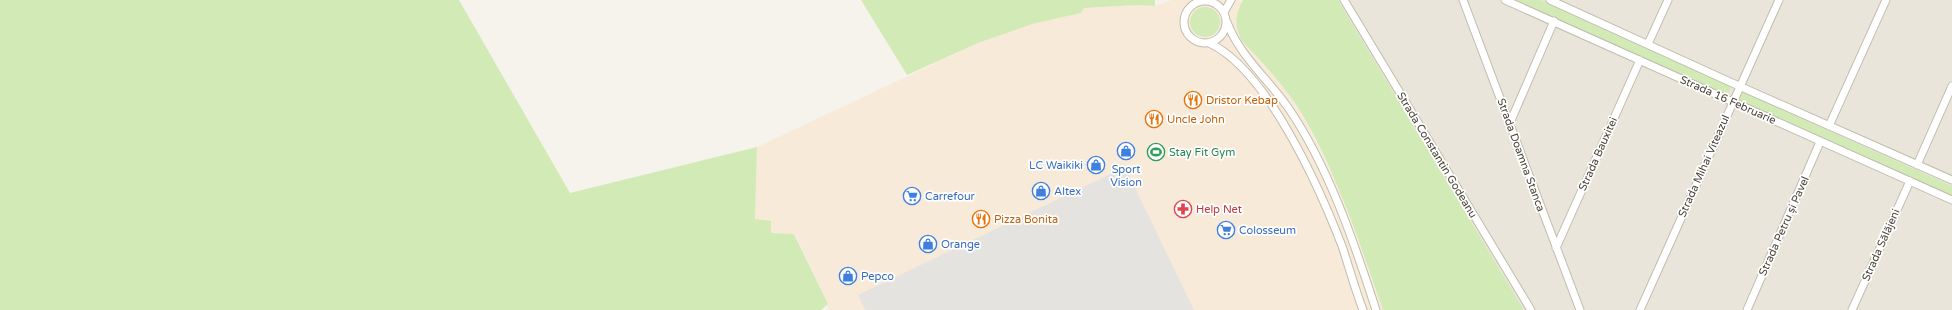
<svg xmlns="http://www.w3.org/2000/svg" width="1952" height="310" viewBox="0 0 1952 310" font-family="'Varela Round',sans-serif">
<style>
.residential{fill:#eae5da}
.commercial{fill:#f7ead8}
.green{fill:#d2eab5}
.parking{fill:#e5e3e0}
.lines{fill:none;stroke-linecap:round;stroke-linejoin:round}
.minor-casing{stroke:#c2bbae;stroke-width:9}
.minor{stroke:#fff;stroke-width:7}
.labels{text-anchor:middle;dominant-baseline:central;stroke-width:3.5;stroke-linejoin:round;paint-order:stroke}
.food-label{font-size:11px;fill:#c56008;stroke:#fff;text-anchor:start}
.street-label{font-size:11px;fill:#4b4439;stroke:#fff}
.leisure-label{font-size:11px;fill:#27864d;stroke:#fff;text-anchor:start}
.shop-label{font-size:11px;fill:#366cbe;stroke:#fff;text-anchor:start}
.health-label{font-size:11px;fill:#be3a42;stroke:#fff;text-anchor:start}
</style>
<rect width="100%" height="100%" fill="#f6f3ec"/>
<path class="residential" d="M 1338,0 L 1952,0 L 1952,310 L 1524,310 Z"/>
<path class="commercial" d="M 1171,0 L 1240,0 L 1242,2 L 1238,10 L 1242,41 L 1281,83 L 1305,119 L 1337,184 L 1383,310 L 827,310 L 828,304 L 795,234 L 771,233 L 755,220 L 757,147 L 978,43 L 1032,24 L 1081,13 L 1084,8 L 1138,5 L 1155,6 Z"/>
<path class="green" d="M 0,0 L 459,0 L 570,193 L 757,147 L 755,219 L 771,221 L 771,233 L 794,234 L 828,304 L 821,310 L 0,310 Z
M 861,0 L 1155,0 L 1155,6 L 1138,5 L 1084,8 L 1081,13 L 1032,24 L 978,43 L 907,75 Z
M 1243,0 L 1338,0 L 1524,310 L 1383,310 C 1360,245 1339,179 1305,119 C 1288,90 1265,65 1242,41 C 1234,25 1235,15 1243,0 Z
M 1513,0 L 1540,0 L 1727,83 L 1731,88 L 1727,94 L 1722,93 Z
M1190 22a15 15 0 1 1 30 0a15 15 0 1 1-30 0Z
M 1738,90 L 1952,186 L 1952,199 L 1738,102 L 1735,93 Z"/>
<path class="parking" d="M 1125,167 L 1194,310 L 865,310 L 858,295 Z"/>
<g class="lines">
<defs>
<path id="minor" d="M 1344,0 L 1531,310
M 1463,0 L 1580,310
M 1505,0 L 1952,200
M 1550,0 L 1730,82 L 1952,180
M1184 22a21 21 0 1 1 42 0a21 21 0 1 1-42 0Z
M 1224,12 L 1231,0
M 1227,22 C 1239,55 1267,78 1287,106 C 1328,165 1354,242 1376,310
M 1209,43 C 1267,69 1320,189 1342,246 C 1349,267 1355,289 1363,310
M 1648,44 L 1668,0
M 1509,125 L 1554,21
M 1829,126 L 1886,0
M 1917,165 L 1952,86
M 1556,248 L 1640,60
M 1640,310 L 1779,0
M 1747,310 L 1820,142
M 1852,310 L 1910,181"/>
</defs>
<use href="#minor" class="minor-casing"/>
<use href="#minor" class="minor"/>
</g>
<defs>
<symbol id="restaurant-ring" viewBox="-11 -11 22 22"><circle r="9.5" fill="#fff" stroke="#e8710a" stroke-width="1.5"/><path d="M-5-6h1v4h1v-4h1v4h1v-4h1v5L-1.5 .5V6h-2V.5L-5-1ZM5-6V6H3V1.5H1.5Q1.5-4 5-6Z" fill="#e8710a"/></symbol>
<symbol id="shop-ring" viewBox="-11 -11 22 22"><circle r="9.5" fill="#fff" stroke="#3f7fe0" stroke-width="1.5"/><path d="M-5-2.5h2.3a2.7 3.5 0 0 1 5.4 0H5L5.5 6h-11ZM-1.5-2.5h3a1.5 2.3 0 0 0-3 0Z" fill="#3f7fe0"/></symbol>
<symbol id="stadium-ring" viewBox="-11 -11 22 22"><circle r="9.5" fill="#fff" stroke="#2e9e5b" stroke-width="1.5"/><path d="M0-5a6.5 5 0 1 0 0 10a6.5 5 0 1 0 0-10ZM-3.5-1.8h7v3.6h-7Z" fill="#2e9e5b"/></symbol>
<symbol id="supermarket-ring" viewBox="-11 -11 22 22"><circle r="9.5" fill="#fff" stroke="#3f7fe0" stroke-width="1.5"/><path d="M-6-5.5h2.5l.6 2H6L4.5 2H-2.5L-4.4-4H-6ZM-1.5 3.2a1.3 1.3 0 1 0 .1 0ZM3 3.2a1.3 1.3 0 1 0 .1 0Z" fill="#3f7fe0"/></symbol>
<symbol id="pharmacy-ring" viewBox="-11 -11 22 22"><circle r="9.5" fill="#fff" stroke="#e0444e" stroke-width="1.5"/><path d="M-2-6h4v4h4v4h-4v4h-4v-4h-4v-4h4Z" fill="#e0444e"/></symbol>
</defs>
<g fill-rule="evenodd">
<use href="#restaurant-ring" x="1183" y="90" width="20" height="20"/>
<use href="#restaurant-ring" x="1144" y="109" width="20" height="20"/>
<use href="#shop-ring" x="1116" y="141" width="20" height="20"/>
<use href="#stadium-ring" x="1146" y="142" width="20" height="20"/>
<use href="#shop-ring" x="1086" y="155" width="20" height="20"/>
<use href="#shop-ring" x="1031" y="181" width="20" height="20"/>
<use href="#supermarket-ring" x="902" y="186" width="20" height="20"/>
<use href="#pharmacy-ring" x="1173" y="199" width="20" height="20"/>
<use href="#restaurant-ring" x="971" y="209" width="20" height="20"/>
<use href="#supermarket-ring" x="1216" y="220" width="20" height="20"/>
<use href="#shop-ring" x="918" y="234" width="20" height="20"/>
<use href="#shop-ring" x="838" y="266" width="20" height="20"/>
</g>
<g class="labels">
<g class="food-label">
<text x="1206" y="100">Dristor Kebap</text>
<text x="1167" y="119">Uncle John</text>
<text x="994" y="219">Pizza Bonita</text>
</g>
<g class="street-label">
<text transform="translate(1728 100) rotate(24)">Strada 16 Februarie</text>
<text transform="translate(1598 154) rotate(-66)">Strada Bauxitei</text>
<text transform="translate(1437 155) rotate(59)">Strada Constantin Godeanu</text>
<text transform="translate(1521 155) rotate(70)">Strada Doamna Stanca</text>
<text transform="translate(1704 166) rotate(-66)">Strada Mihai Viteazul</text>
<text transform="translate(1784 226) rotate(-66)">Strada Petru și Pavel</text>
<text transform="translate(1881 245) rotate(-66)">Strada Sălăjeni</text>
</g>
<g class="leisure-label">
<text x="1169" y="152">Stay Fit Gym</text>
</g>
<g class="shop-label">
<text x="1083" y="165" text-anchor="end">LC Waikiki</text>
<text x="1126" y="169" text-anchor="middle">Sport<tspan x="1126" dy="13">Vision</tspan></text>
<text x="1054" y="191">Altex</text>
<text x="925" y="196">Carrefour</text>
<text x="1239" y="230">Colosseum</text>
<text x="941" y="244">Orange</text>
<text x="861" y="276">Pepco</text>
</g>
<g class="health-label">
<text x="1196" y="209">Help Net</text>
</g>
</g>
</svg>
